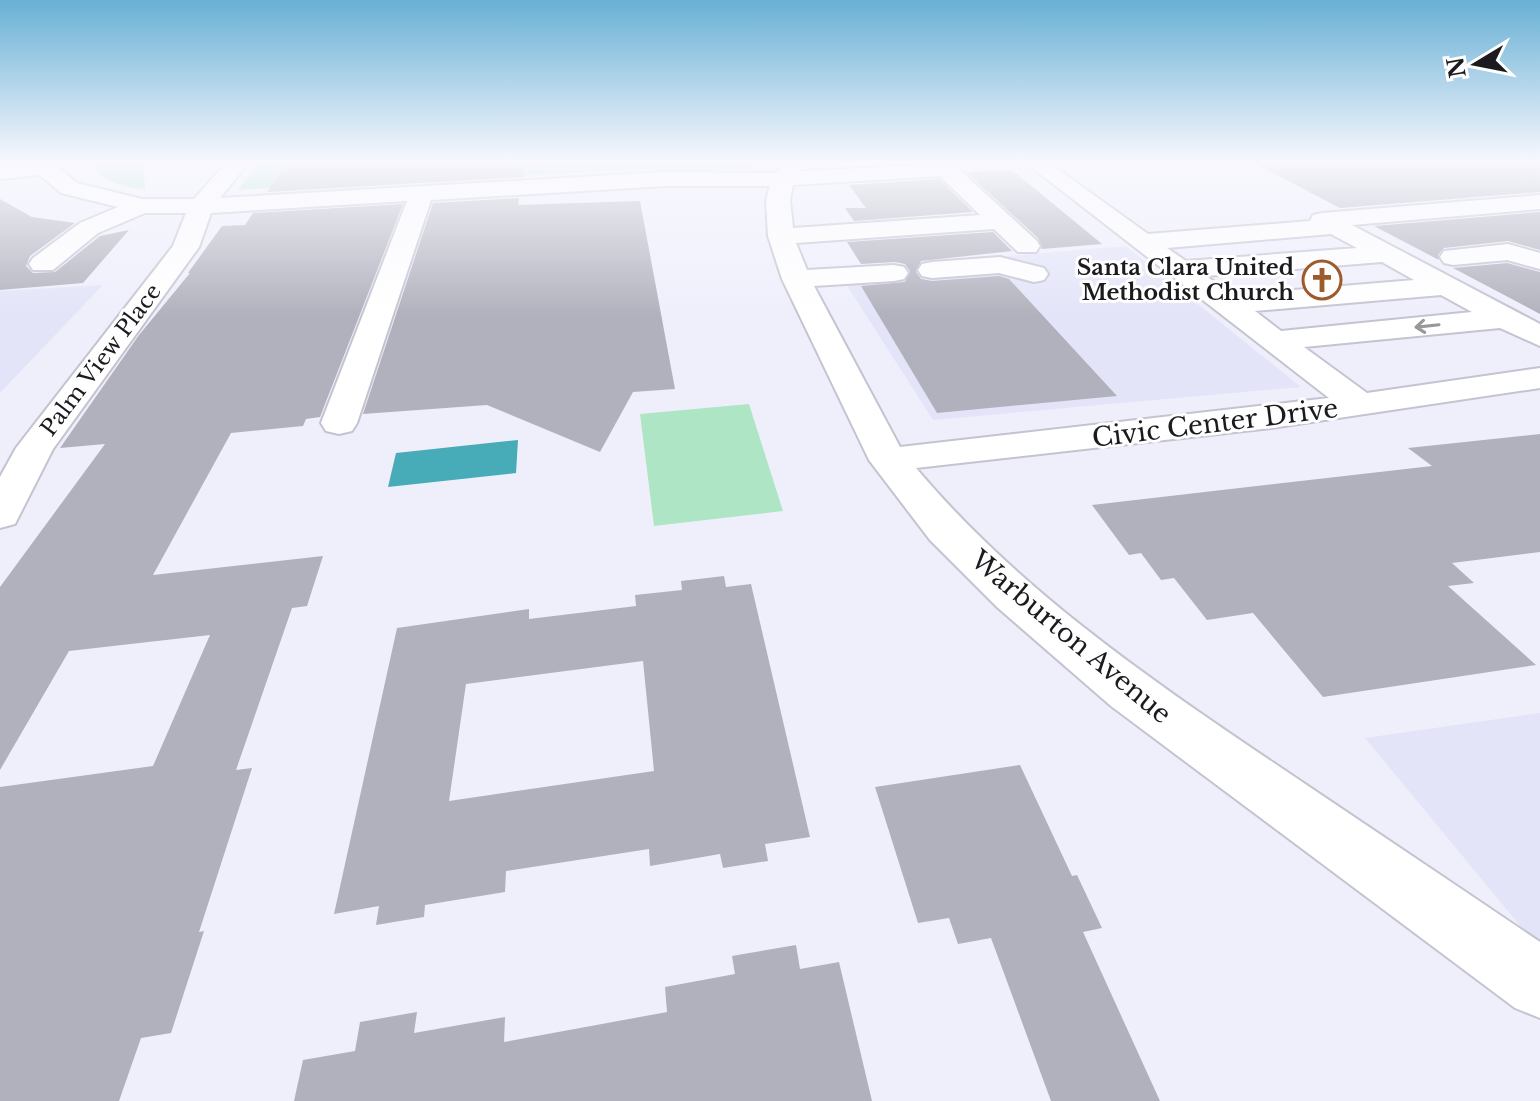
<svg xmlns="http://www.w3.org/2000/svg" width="1540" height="1101" viewBox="0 0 1540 1101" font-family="'Libre Baskerville',serif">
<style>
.built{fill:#e3e4f8}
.green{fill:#aee6c5}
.water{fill:#48abb8}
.building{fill:#b1b1bd;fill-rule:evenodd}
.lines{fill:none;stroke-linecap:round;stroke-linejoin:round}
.minor-casing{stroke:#c3c4d0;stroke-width:4}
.minor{fill:#fff;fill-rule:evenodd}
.oneway{stroke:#98989a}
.labels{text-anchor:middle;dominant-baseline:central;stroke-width:6;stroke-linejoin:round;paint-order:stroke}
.far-poi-label{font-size:22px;font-weight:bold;fill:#1b1b1f;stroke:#fefefe;text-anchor:end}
.far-street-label{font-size:22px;fill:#1b1b1f;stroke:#fefefe}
.street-label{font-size:26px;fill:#1b1b1f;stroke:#fefefe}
</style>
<rect width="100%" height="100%" fill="#efeffc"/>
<path class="built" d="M 1126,246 L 1301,387 L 933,420 L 837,270 Z
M 103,285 L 0,393 L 0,291 Z
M 1540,713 L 1540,950 L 1365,738 Z"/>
<path class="green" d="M 92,162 L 151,162 L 139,167 L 144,172 L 145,190 C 124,186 101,183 92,162 Z
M 259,162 L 759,162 L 749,168 L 734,170 L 634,170 L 238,190 Z
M 749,404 L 783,511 L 654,526 L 640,414 Z"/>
<path class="water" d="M 518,440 L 516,473 L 388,487 L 396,453 Z"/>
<path class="building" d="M 287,162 L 525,162 L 523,177 L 267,192 Z
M 1252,162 L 1540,162 L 1540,192 L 1340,208 Z
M 1012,170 L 1102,244 L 1042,249 L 1038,238 L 966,172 Z
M 939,179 L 973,212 L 854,221 L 845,208 L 866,208 L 849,185 Z
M 519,198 L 518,205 L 640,201 L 675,389 L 633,392 L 600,452 L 487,405 L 363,414 L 433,203 Z
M 0,199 L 32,217 L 75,223 L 30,256 L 26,266 L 33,273 L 55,272 L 100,236 L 129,230 L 83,283 L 0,290 Z
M 403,204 L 320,417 L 306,419 L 303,426 L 231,433 L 153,575 L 323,556 L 307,606 L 292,608 L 236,770 L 252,768 L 199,932 L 204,931 L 171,1033 L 141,1038 L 119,1101 L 0,1101 L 0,787 L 153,766 L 210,635 L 69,651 L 0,770 L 0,587 L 105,444 L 60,448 L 139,335 L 190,273 L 188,273 L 222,226 L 245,225 L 253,213 Z
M 1540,212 L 1540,250 L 1508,241 L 1444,248 L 1438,255 L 1439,260 L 1374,226 Z
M 993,232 L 1012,251 L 921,261 L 916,272 L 921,279 L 932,281 L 999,276 L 1009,279 L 1117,396 L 937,413 L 861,286 L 905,282 L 910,271 L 905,264 L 895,262 L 861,264 L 847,242 Z
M 1507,263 L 1540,272 L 1540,314 L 1453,268 Z
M 1540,434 L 1540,552 L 1452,563 L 1474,583 L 1448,586 L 1536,665 L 1323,697 L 1253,613 L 1207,620 L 1174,578 L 1161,580 L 1141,553 L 1129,555 L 1092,505 L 1432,466 L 1408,448 Z
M 724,576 L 726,587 L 751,584 L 810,837 L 765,844 L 768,861 L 723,868 L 720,854 L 650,866 L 649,849 L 506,871 L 505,892 L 425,905 L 424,917 L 376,925 L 379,906 L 334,914 L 397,628 L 529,609 L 529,619 L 636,606 L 635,595 L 682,590 L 681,581 ZM 643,661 L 654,771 L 449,801 L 466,684 Z
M 1020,765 L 1072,876 L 1077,875 L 1102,928 L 1083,932 L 1160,1101 L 1051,1101 L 991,938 L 958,944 L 949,918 L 918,923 L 875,787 Z
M 796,945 L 800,969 L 839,962 L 872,1101 L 294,1101 L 303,1060 L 355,1051 L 360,1022 L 417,1012 L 414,1033 L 505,1017 L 504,1042 L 667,1012 L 665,987 L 735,974 L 732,956 Z"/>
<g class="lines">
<defs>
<path id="minor" d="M 39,162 L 61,162 L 58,167 L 77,183 L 142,199 L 194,199 L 227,162 L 249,162 L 220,198 L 666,172 L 776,173 L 785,162 L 806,162 L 800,171 L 953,164 L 1036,240 L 1040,246 L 1036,252 L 1018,252 L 994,229 L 796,243 L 807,270 L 894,265 L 904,267 L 908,273 L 904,279 L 894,281 L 814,286 L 900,447 L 1329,398 L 1025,162 L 1048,162 L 1148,234 L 1310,221 L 1313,215 L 1322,213 L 1540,195 L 1540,209 L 1352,225 L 1540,324 L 1540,346 L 1500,328 L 1304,347 L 1367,393 L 1540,368 L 1540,388 L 1271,428 L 916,468 C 1017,588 1145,676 1274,763 C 1363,823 1451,882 1540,942 L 1540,1018 L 1515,1008 L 1111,706 L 997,607 L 930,540 L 869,460 L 782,279 L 768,236 L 766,200 L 770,186 L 666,186 L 431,200 L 357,423 L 352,431 L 339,434 L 326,431 L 321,423 L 407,201 L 211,213 L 199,247 L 53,449 L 15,524 L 0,528 L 0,477 L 16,448 L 173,246 L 186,213 L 145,213 L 98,233 L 53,270 L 33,270 L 29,264 L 33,258 L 80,223 L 118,207 L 61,193 L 40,175 L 0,179 L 0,165 ZM 940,176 L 980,215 L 793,228 L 790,200 L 793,185 ZM 1331,234 L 1357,248 L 1186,261 L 1167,248 ZM 1382,262 L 1414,280 L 1233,295 L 1206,276 ZM 1441,295 L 1472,312 L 1281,331 L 1255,311 Z
M 1508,244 L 1540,253 L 1540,269 L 1507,260 L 1453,265 L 1444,263 L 1440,257 L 1444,251 Z
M 1000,257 L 1044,268 L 1048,274 L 1044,280 L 1034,282 L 999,273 L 932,278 L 922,276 L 918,270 L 922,264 L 932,262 Z"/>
</defs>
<use href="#minor" class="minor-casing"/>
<use href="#minor" class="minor"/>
</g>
<defs><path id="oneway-shaft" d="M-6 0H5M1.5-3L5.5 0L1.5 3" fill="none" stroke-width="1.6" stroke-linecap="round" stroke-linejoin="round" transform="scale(2)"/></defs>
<use class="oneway" href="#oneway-shaft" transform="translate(1427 326) rotate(174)"/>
<linearGradient id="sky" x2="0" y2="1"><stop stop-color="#68b0d5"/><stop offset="0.51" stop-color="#f8f8fe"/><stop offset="1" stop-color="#f8f8fe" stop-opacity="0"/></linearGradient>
<rect width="1540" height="316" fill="url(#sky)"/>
<defs>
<symbol id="church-ring" viewBox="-11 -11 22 22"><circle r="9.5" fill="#fefefe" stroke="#9d5a2a" stroke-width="1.5"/><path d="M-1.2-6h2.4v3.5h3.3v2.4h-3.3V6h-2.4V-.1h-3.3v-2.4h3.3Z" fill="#9d5a2a"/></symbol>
</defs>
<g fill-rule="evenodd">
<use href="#church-ring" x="1300" y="258" width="44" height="44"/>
</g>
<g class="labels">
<g class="far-poi-label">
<text x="1294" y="267">Santa Clara United<tspan x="1294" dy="25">Methodist Church</tspan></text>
</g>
<g class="far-street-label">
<text transform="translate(101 360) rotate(-53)">Palm View Place</text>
</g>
<g class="street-label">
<text transform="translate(1215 423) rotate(-7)">Civic Center Drive</text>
<text transform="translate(1071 637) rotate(40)">Warburton Avenue</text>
</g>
</g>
<g transform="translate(1476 64) rotate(260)" stroke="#fefefe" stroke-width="6" paint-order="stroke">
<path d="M0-6L14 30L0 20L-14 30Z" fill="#1b1b1f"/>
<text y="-12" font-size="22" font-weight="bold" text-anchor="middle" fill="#1b1b1f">N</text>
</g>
</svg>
